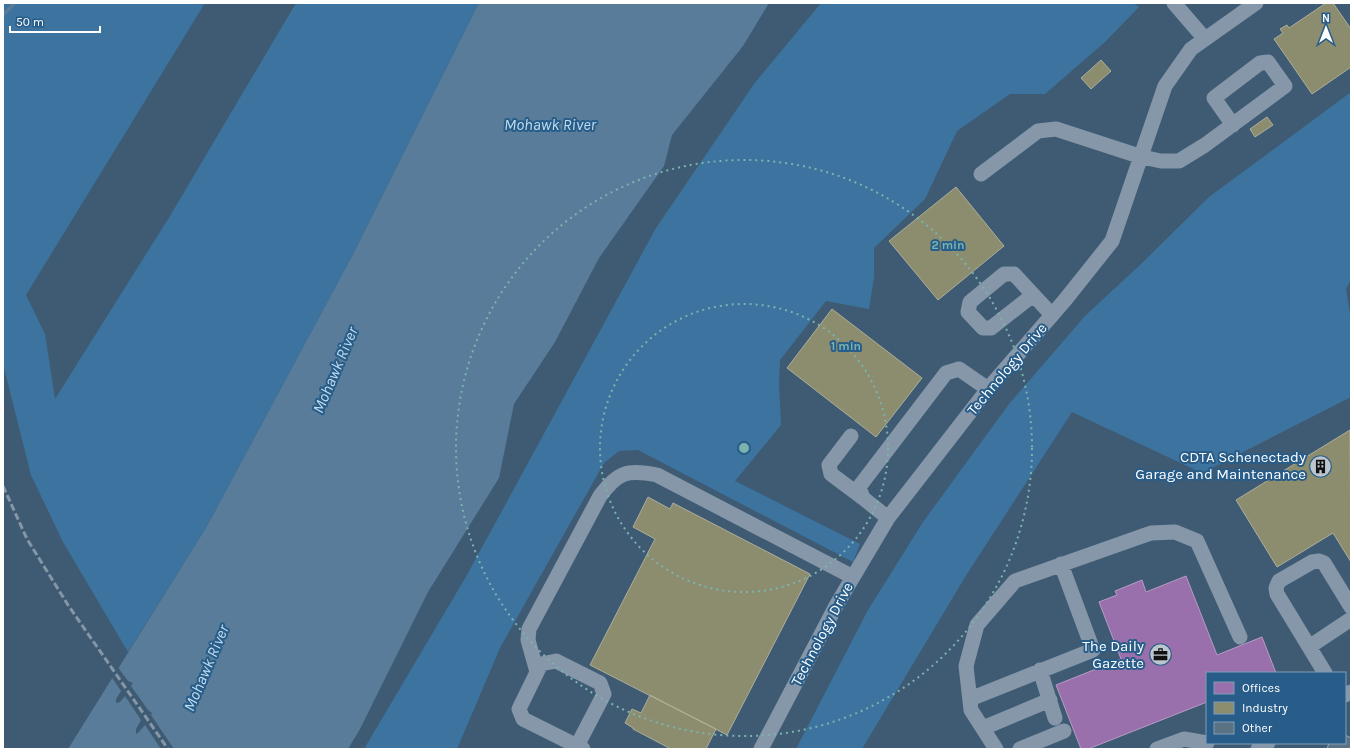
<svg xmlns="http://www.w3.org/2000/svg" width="1354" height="752" viewBox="0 0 1354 752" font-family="Karla,sans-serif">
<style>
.green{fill:#3d739f}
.water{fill:#587c99}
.pier{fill:#3e5b73}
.offices{fill:#9970ab;stroke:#b89bc4}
.industry{fill:#8c8c6e;stroke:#aeae9a}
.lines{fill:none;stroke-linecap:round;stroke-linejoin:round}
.stream{stroke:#587c99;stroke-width:3.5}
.building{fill:#5b7285;stroke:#99a9b6}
.minor{stroke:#8597a8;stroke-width:15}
.rail{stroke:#8597a6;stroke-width:3;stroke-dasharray:7 3;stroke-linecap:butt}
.ring{fill:none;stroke:#7bb4af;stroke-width:2;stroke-dasharray:2 4}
.labels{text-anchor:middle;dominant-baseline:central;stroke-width:4;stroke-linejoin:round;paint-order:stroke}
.street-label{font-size:15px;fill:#fff;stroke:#285d89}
.poi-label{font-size:15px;fill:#fff;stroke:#285d89;text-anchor:end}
.water-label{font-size:16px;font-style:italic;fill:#c1dcf0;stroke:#285d89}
.centre{fill:#7bb4af;stroke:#285d89;stroke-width:2}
.ring-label{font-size:12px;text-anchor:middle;font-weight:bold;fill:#7bb4af;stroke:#285d89;stroke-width:4;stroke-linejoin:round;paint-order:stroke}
</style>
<rect width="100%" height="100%" fill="#3e5b73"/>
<path class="green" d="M 3,3 L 205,3 L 26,295 L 45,334 L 55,399 L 170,216 L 296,3 L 479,3 L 351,258 L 207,526 L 128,652 L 63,542 L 31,475 L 3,364 Z
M 821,3 L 1133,3 L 1139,7 L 1105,42 L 1045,94 L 1010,94 L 957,131 L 925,199 L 874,248 L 874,277 L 869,309 L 826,301 L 780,360 L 779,384 L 781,425 L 735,481 L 860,544 L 853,562 L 638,450 L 619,451 L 604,463 L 500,648 L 457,749 L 364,749 L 467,575 L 656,228 L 754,84 Z
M 1351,92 L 1351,280 L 1346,289 L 1351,320 L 1351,397 L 1202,473 L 1072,412 L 967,574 L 862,749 L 796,749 L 868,610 L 923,522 L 1009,404 L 1085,316 L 1140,265 L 1209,197 Z"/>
<path class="water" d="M 479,3 L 769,3 L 743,46 L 672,135 L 664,166 L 599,258 L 555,342 L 514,404 L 499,478 L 428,592 L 360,729 L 348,749 L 68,749 L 207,526 L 351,258 Z"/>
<path class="pier" d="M 117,666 L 128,681 L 133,683 L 131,686 L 148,710 L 152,713 L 151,715 L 174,749 L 161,749 L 145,725 L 139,732 L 136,734 L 136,729 L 141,720 L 125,696 L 120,702 L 116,703 L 116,699 L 121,691 L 111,676 Z"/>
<path class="offices" d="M 1186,576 L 1217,655 L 1262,637 L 1276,673 L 1207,673 L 1207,702 L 1088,749 L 1081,749 L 1056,685 L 1121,659 L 1099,602 L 1117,595 L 1115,591 L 1142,580 L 1146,592 Z"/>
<path class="industry" d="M 1326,3 L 1333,3 L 1351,29 L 1351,67 L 1312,94 L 1274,39 L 1283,33 L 1280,29 L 1287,25 L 1289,28 Z
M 1101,60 L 1111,71 L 1091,89 L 1081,78 Z
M 1267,117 L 1273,125 L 1255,137 L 1250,129 Z
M 956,187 L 1004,246 L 938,300 L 889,241 Z
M 832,309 L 922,378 L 876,437 L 787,368 Z
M 1350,430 L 1351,562 L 1333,533 L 1277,567 L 1236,500 Z
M 648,497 L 670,509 L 673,503 L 810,574 L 727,735 L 590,665 L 655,539 L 633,527 Z
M 650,695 L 716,729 L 706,749 L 671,749 L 633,729 L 633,728 L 625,723 L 632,709 L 641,713 Z"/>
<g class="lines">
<path class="stream" d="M 3,15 L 15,3"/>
</g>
<path class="building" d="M 1345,735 L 1351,738 L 1351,749 L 1327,749 L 1329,743 L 1345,743 Z"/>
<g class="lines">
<path class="minor" d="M 1174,3 L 1205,39
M 981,174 L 1038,131 L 1056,129 L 1142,157 L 1161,161 L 1179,161 L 1205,145 L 1285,86 L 1268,62 L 1260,63 L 1214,98 L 1233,125
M 1033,295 L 991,328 L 983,328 L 968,312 L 970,302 L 1004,274 L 1014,274 L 1052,315
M 851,436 L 829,465 L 831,474 L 863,498
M 888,518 L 863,498 L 859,487 L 946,373 L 959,369 L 988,389
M 1309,647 L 1351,619
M 1040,670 L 1055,718
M 537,672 L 528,640 L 529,629 L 600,496 C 618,472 627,469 657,475 L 853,577
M 1325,673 L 1277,594 L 1276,588 L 1279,581 L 1312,562 L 1319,561 L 1324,563 L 1351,607
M 1345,695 L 1351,692
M 970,699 L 1093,650 L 1061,564
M 983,728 L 1050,700
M 577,746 L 604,694 L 600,683 L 556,661 L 541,664 L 519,709 L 523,719 L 583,749
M 761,749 L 837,604 L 888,518 L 988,389 L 1065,300 L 1112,241 L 1165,86 L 1191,49 L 1256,3
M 996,749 L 971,710 L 966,666 L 977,625 L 1015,581 L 1151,533 L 1175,532 L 1197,541 L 1240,637
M 1020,749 L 1064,731
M 1157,749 L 1184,739 L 1207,743
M 1258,749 L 1268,743"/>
<path class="rail" d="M 3,486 L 27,539 L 68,605 L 168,749"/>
</g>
<g class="ring">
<circle cx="744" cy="448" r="144"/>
<circle cx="744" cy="448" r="288"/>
</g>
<defs>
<symbol id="building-disc" viewBox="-11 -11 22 22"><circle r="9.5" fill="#bbc6ce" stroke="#285d89"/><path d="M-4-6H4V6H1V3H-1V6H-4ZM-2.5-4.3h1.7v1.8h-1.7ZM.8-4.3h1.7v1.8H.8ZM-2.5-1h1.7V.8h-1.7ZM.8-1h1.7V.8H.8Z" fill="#111"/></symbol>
<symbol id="office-disc" viewBox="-11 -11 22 22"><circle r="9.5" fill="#bbc6ce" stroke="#285d89"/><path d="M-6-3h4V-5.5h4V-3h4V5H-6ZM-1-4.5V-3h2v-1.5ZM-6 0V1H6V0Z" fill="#111"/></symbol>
</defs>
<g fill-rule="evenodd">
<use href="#building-disc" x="1308" y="454" width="25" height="25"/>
<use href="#office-disc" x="1148" y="642" width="25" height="25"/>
</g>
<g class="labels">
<g class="street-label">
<text transform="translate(1007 369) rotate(-50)">Technology Drive</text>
<text transform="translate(822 634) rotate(-62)">Technology Drive</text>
</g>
<g class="poi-label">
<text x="1306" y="457">CDTA Schenectady<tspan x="1306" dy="17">Garage and Maintenance</tspan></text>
<text x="1144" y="646">The Daily<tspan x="1144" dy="17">Gazette</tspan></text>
</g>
<g class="water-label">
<text x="550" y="124">Mohawk River</text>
<text transform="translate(335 370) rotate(-67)">Mohawk River</text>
<text transform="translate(206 668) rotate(-67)">Mohawk River</text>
</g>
</g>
<circle cx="744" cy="448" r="6" class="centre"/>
<g class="ring-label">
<text x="948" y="249">2 min</text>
<text x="846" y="350">1 min</text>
</g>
<rect width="1354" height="752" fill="none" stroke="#ffffff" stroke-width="8"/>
<rect x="1206" y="672" width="140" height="72" fill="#285d89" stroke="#7e9eb8"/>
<rect x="1214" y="682" width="20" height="12" fill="#9970ab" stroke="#7e9eb8"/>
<text x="1242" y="692" font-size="12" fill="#ffffff">Offices</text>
<rect x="1214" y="702" width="20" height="12" fill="#8c8c6e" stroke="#7e9eb8"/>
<text x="1242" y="712" font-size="12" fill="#ffffff">Industry</text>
<rect x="1214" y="722" width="20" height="12" fill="#5b7285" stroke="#7e9eb8"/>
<text x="1242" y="732" font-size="12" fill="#ffffff">Other</text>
<g transform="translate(1326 28)" stroke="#285d89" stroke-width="3" paint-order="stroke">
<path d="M0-3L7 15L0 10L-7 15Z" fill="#ffffff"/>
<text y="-6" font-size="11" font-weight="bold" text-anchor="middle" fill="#ffffff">N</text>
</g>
<path d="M10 26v6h90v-6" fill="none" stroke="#ffffff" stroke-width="2"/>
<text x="16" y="26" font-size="12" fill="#ffffff" stroke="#285d89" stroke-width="3" paint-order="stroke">50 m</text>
</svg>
